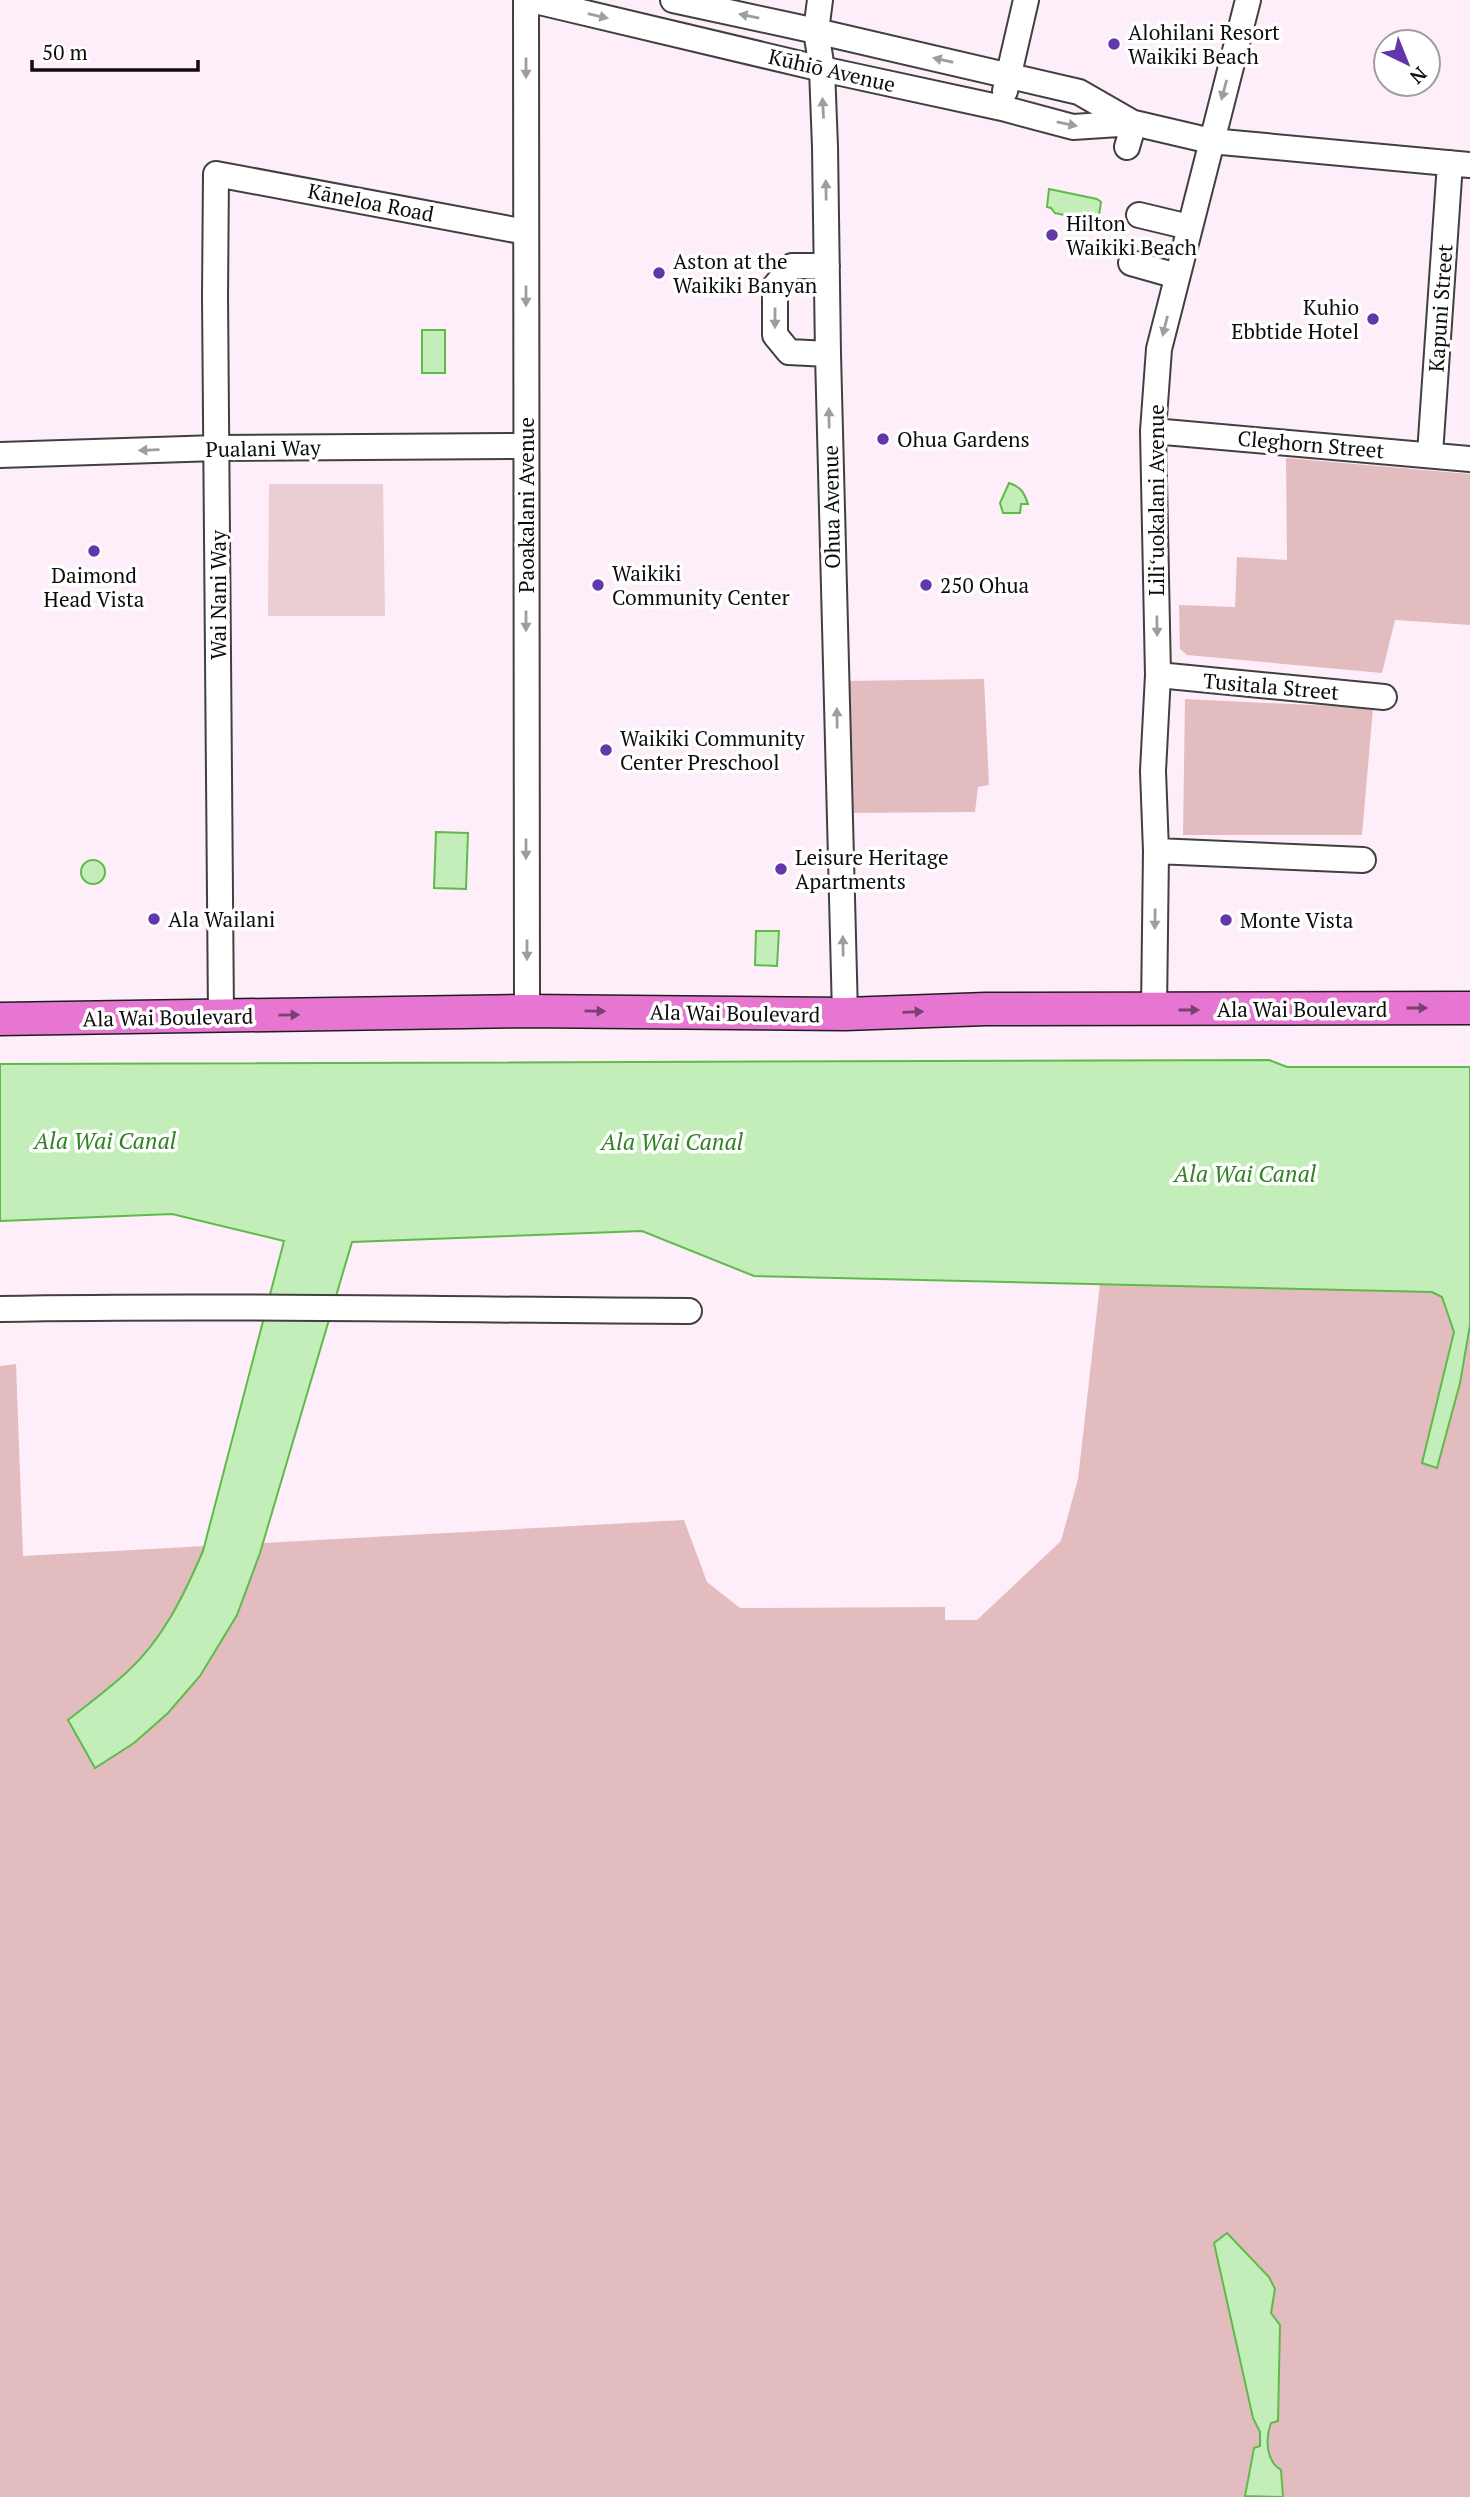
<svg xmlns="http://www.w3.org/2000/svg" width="1470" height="2497" viewBox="0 0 1470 2497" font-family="'PT Serif',serif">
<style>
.green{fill:#e3bcc0}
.pitch{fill:#ebcdd4}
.water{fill:#c4eeb9;stroke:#5ebb4a;stroke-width:2}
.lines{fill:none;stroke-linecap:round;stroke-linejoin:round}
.minor-casing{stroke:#404040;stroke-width:28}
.major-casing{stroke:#1e1e1e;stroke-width:35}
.minor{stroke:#fff;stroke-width:24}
.major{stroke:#e775d2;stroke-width:32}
.oneway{fill:#9e9e9e}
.oneway2{fill:#7a4170}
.poi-dot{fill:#6237aa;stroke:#fff;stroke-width:2.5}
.labels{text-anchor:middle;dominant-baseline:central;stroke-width:7;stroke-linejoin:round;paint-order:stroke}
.poi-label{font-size:21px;fill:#0d0d0d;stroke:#fff;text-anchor:start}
.street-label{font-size:21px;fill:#0d0d0d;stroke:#fff}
.water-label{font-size:23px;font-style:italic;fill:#318224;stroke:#fff}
</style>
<rect width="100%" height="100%" fill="#fdeef9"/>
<path class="green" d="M 1286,458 L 1470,474 L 1470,625 L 1395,620 L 1382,673 L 1187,655 L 1180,649 L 1179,605 L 1235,607 L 1237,557 L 1287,560 Z
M 984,679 L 989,785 L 978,787 L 975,812 L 845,813 L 844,681 Z
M 1185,699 L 1373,708 L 1362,835 L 1183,835 Z
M 1100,1284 L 1432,1292 L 1470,1309 L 1470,2497 L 0,2497 L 0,1366 L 16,1364 L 23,1556 L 684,1520 L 707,1582 L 740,1608 L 945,1607 L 945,1620 L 977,1620 L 1061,1541 L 1078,1479 Z"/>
<path class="pitch" d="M 269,484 L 383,484 L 385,616 L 268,616 Z"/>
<path class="water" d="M 1049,189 L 1097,199 L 1101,202 L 1098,222 L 1055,213 L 1051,208 L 1047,207 Z
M 422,330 L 445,330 L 445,373 L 422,373 Z
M 1009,483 C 1021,487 1024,492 1028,504 L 1021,504 L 1020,513 L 1003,513 L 1000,503 Z
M 436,832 L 468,833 L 466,889 L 434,888 Z
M81 872a12 12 0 1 1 24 0a12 12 0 1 1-24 0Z
M 756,931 L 779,931 L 777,966 L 755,965 Z
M 1269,1060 L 1287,1067 L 1470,1067 L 1470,1325 L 1460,1383 L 1437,1468 L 1422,1463 L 1454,1332 L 1442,1297 L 1432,1292 L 754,1276 L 642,1231 L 352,1242 L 260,1553 L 237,1615 L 200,1676 L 168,1713 L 134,1743 L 95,1768 L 68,1720 C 88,1704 109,1689 128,1671 C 163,1639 184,1595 203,1551 L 284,1241 L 172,1214 L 0,1221 L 0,1064 Z
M 1227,2233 L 1269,2277 L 1275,2289 L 1271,2313 L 1280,2325 L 1278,2421 L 1271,2423 C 1265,2439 1266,2461 1281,2470 L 1283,2497 L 1245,2496 L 1254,2448 L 1260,2446 L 1260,2432 L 1253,2418 L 1214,2243 Z"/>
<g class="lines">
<defs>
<path id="minor" d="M 526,0 L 527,1011
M 531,0 L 822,69 L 1002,108 L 1073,127 L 1134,123 L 1211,141 L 1470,165
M 673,0 L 816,31 L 1079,92 L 1133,123
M 820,0 L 816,31 L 822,69 L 825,147 L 828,354 L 845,1014
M 1005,91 L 1026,0
M 1127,147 L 1134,123
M 1139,215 L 1189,227
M 1131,263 L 1177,276
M 827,266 L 792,266 L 775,286 L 775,335 L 789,352 L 828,354
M 1153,431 L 1470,459
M 1430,454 L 1450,163
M 0,455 L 217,448 L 526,446
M 1158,675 L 1384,697
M 1156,851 L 1363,860
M 1154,1010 L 1156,851 L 1153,771 L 1158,675 L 1153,431 L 1159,349 L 1248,0
M 221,1016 L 215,296 L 216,174 L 526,232
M 0,1309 C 230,1305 460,1310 689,1311"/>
<path id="major" d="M 0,1019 L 527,1011 L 845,1014 L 986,1009 L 1470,1008"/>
</defs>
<use href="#minor" class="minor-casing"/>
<use href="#major" class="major-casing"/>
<use href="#minor" class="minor"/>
<use href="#major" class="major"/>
</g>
<defs><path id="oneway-solid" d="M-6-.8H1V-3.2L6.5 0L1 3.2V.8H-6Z" transform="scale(1.75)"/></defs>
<g class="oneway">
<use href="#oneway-solid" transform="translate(598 16) rotate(13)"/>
<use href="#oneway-solid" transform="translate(749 16) rotate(-168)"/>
<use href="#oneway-solid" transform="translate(943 60) rotate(-167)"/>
<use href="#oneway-solid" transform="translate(526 68) rotate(90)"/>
<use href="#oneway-solid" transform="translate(1224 90) rotate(105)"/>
<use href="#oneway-solid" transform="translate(823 108) rotate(-93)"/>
<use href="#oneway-solid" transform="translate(1067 124) rotate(11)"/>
<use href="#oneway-solid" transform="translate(826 190) rotate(-91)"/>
<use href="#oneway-solid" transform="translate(526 296) rotate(90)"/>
<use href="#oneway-solid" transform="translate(775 318) rotate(90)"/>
<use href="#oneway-solid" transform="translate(1165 326) rotate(104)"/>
<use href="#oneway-solid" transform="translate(829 418) rotate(-91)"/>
<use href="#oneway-solid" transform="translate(149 450) rotate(178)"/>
<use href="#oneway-solid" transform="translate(526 621) rotate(90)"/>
<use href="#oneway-solid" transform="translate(1157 626) rotate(89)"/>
<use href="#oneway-solid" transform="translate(837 718) rotate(-91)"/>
<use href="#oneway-solid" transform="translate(526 849) rotate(90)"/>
<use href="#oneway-solid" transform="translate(1155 919) rotate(91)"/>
<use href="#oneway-solid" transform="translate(843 946) rotate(-91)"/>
<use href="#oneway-solid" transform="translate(527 950) rotate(90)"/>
</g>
<g class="oneway2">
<use href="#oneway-solid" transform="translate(1417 1008)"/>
<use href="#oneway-solid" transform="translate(1189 1010)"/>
<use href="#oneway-solid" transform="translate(595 1011) rotate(1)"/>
<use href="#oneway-solid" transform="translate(913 1012) rotate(-2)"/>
<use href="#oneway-solid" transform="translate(289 1015) rotate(-1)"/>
</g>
<g class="poi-dot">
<circle cx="1114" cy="44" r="7"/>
<circle cx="1052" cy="235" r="7"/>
<circle cx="659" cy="273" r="7"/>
<circle cx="1373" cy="319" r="7"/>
<circle cx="883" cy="439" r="7"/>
<circle cx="94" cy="551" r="7"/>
<circle cx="598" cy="585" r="7"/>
<circle cx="926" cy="585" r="7"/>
<circle cx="606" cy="750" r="7"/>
<circle cx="781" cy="869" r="7"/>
<circle cx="154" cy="919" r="7"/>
<circle cx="1226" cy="920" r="7"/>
</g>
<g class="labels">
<g class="poi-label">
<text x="1128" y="32">Alohilani Resort<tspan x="1128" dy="24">Waikiki Beach</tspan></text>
<text x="1066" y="223">Hilton<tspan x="1066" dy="24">Waikiki Beach</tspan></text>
<text x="673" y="261">Aston at the<tspan x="673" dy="24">Waikiki Banyan</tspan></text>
<text x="1359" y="307" text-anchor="end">Kuhio<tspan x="1359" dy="24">Ebbtide Hotel</tspan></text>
<text x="897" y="439">Ohua Gardens</text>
<text x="612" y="573">Waikiki<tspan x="612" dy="24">Community Center</tspan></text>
<text x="94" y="575" text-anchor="middle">Daimond<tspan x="94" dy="24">Head Vista</tspan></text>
<text x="940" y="585">250 Ohua</text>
<text x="620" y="738">Waikiki Community<tspan x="620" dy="24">Center Preschool</tspan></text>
<text x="795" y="857">Leisure Heritage<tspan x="795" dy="24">Apartments</tspan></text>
<text x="168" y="919">Ala Wailani</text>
<text x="1240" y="920">Monte Vista</text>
</g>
<g class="street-label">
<text transform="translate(832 70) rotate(13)">Kūhiō Avenue</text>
<text transform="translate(371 202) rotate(11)">Kāneloa Road</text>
<text transform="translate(1440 308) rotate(-86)">Kapuni Street</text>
<text transform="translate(1311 444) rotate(5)">Cleghorn Street</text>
<text transform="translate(263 448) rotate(-1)">Pualani Way</text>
<text transform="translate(1156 500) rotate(-90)">Liliʻuokalani Avenue</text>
<text transform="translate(526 505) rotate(-90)">Paoakalani Avenue</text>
<text transform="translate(831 507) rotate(-91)">Ohua Avenue</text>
<text transform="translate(218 595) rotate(-90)">Wai Nani Way</text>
<text transform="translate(1271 686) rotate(5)">Tusitala Street</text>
<text x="1302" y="1009">Ala Wai Boulevard</text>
<text transform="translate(735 1013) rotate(1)">Ala Wai Boulevard</text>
<text transform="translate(168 1017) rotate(-1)">Ala Wai Boulevard</text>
</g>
<g class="water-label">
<text x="105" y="1140">Ala Wai Canal</text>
<text x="672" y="1141">Ala Wai Canal</text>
<text x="1245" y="1173">Ala Wai Canal</text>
</g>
</g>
<g transform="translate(1407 63) rotate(137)"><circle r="33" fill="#ffffff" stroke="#9e9e9e" stroke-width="2"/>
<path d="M0-5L12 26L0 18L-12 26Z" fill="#6237aa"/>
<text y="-10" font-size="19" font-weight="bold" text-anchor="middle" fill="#0d0d0d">N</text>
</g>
<path d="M32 60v10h166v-10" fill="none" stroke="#0d0d0d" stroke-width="3.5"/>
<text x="42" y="60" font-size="21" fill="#0d0d0d" stroke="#ffffff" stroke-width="5" paint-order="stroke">50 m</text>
</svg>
